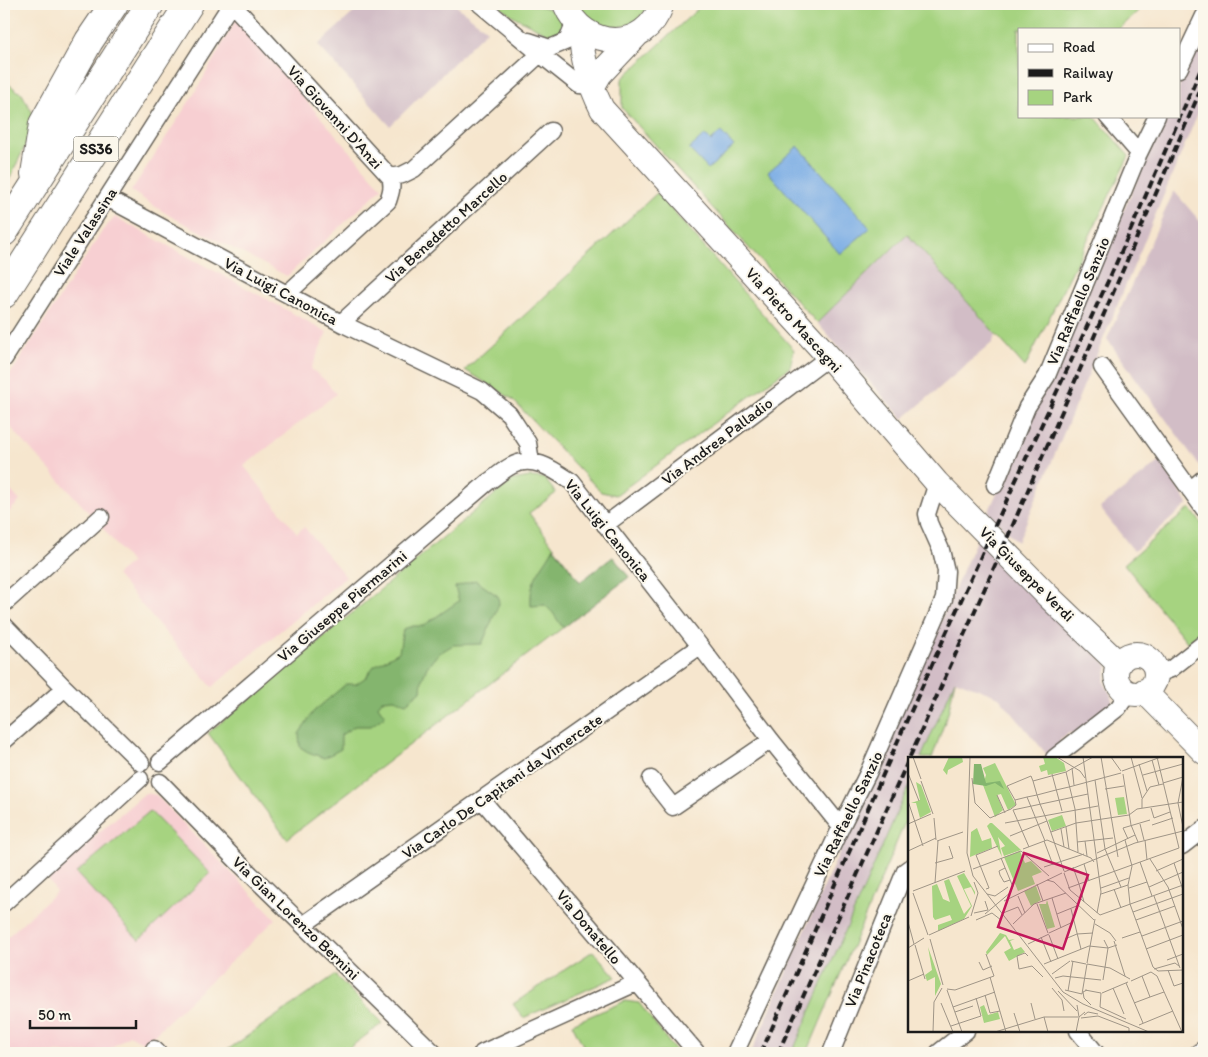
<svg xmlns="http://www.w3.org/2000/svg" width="1208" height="1057" viewBox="0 0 1208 1057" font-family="Itim,sans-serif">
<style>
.built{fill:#f7cfd2}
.industrial{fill:#d2bdc6}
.green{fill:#a6d380;stroke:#61784e}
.forest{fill:#84b56e;stroke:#506845}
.water{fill:#78abe4;stroke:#4a6480}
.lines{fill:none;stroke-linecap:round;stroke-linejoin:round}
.street-casing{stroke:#68635a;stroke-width:19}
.secondary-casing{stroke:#68635a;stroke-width:26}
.highway-casing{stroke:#68635a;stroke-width:30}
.street{stroke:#fff;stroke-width:16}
.secondary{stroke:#fff;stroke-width:24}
.highway{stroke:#fff;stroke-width:28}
.rail{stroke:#1c1c1c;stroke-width:4;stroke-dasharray:8 4;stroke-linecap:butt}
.labels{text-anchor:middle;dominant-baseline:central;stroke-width:4;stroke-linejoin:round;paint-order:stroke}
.shield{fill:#fbf7ec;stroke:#5f5e5a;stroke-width:1}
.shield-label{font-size:15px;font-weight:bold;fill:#1c1c1c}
.street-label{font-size:16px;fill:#1c1c1c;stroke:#fbf7ec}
.inset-road{fill:none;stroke:#9f9587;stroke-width:1}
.view{fill:#c2185b;fill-opacity:0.15;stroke:#c2185b;stroke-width:2.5}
.inset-edge{fill:none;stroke:#1c1c1c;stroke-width:2.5}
</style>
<rect width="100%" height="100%" fill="#fbf7ec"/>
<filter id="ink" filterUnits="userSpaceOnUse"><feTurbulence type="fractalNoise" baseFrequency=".02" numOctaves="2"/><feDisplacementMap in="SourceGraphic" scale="10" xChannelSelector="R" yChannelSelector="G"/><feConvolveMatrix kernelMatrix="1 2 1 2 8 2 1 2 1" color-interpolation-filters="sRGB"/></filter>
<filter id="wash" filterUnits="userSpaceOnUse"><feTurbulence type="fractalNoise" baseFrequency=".0096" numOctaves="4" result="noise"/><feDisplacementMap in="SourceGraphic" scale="20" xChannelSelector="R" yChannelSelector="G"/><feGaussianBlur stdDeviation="1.12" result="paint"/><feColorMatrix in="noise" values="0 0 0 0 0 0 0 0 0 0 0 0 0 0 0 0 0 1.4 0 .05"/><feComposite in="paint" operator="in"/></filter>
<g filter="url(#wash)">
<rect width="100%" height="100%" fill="#f6e6ce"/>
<path class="built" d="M 236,20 L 382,188 L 287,276 L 170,216 L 131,191 L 196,91 Z
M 115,217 L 327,332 L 311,369 L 325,380 L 336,394 L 244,466 L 297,533 L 304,527 L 346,577 L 212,687 L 116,575 L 131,563 L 102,527 L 4,420 L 4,384 L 103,230 Z
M 4,483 L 20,501 L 4,517 Z
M 145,793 L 156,795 L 276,919 L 145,1043 L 129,1035 L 104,1053 L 4,1053 L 4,940 L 56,892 L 47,877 Z"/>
<path class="industrial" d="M 363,4 L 454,4 L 487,30 L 390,126 L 318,45 Z
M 1204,33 L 1204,99 L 1018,542 L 988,513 L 1166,116 L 1179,116 L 1179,87 Z
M 1174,191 L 1204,226 L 1204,467 L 1202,469 L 1107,339 Z
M 907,234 L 996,335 L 992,343 L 903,419 L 817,323 Z
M 1160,461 L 1188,504 L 1134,551 L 1100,508 Z
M 978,536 L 1108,666 L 1104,682 L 1112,697 L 1112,705 L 1081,733 L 1069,733 L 1060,740 L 1060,747 L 1048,756 L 999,697 L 955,680 L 921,758 L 909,758 L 909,785 L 792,1053 L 751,1053 Z"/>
<path class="green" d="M 496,4 C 516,4 564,0 564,29 L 558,35 L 553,37 L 515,17 Z
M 578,4 L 649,4 C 635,37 595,32 578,4 Z
M 703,4 L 1146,4 L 1118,29 L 1019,29 L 1019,116 L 1094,116 L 1129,156 L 1025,367 L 907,234 L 817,323 L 622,108 L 622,79 Z
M 4,81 L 22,94 L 37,121 L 7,184 L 4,182 Z
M 657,193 L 794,350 L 790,367 L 616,495 L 601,492 L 512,399 L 465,370 Z
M 530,477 L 544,478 L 556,493 L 529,513 L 580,582 L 613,557 L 629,577 L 287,839 L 208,733 L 512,480 Z
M 1190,508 L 1204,527 L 1204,630 L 1188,643 L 1124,564 Z
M 955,680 L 948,713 L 932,758 L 921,758 Z
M 909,785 L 909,813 L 807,1053 L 792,1053 Z
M 150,811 L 210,873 L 139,940 L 76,873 Z
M 593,951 L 616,977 L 523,1018 L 513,1004 Z
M 335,975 L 383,1023 L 342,1053 L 223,1053 Z
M 625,1001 L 639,1003 L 677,1053 L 587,1053 L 572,1024 Z"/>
<path class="forest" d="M 554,547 L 580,582 L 613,557 L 629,577 L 563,628 L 553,613 L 545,605 L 531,606 C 529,577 542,570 554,547 Z
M 475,580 L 498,596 L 499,604 L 482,644 L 453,645 L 438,654 L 427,667 L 422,680 L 421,691 L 406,703 L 394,699 L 382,700 L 378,706 L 385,716 L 371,726 L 355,726 L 341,735 L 341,749 L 324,758 L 308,752 L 300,747 L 299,734 L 313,712 L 346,684 L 356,684 L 366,677 L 374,666 L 399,652 L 403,629 L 413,626 L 423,626 L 459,601 L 455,587 Z"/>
<path class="water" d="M 721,132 L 734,146 L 708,169 L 689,149 L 705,135 L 711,141 Z
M 798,146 L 870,228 L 840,254 L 768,172 Z"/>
</g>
<g filter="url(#ink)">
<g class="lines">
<defs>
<path id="street" d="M 232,4 L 390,177 C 393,186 391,192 388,201 L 287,294
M 480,4 L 540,54 L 579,85 L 593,86
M 529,41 L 550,48 L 567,41 L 575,22
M 1179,69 L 1204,16
M 1107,116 L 1139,153
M 390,177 L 402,175 L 414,169 L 540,54
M 107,198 L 341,323 L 482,391 L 509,414 L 528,443 L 531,462
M 341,323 L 551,131
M 4,359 L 231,4
M 1102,367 L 1204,509
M 995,485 L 1027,407 L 1047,376 L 1139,153 L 1157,116
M 1190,490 L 1204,478
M 605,525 L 829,357
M 4,604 L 101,517
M 4,625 L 65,688 L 141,763
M 1155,675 L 1171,669 L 1204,643
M 4,741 L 65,688
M 1054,758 L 1118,708 L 1129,692
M 160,762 L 488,482 C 496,477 503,470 511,466 C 533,454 554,470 572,482 L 700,646 L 771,740 L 841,827
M 651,779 L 673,807 L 771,740
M 160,782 L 236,860 L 434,1053
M 482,800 L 697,1053
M 1182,846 L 1204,829
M 4,903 L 140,779
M 303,925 L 700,646
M 1078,1031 L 1096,1053
M 154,1049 L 158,1053
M 482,1053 L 636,983
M 735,1053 L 841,827 L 868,773 L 944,599 L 946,571 L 941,550 L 929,523 L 927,514 L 937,483
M 831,1053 L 905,871 L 909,868
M 938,1053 L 966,1031
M 1198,1053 L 1204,1049"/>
<path id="secondary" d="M 565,4 C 584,51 645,53 662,4
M 582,29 C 579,53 591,87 602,109 L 829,357 L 937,483 L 1048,596 L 1119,664
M 593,86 L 600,74 L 637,35
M1116 674a20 20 0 1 1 40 0a20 20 0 1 1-40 0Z
M 1144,691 L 1204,752"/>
<path id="highway" d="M 35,174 L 43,124 L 89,41 L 114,4
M 4,232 L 150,4
M 4,294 L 189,4"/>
</defs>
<use href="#street" class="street-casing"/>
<use href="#secondary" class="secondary-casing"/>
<use href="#highway" class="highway-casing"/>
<use href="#street" class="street"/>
<use href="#secondary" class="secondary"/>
<use href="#highway" class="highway"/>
<path class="rail" d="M 761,1053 L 907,720 L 986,545 L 1115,266 L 1204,62
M 778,1053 L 1009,534 L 1204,82"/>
</g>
</g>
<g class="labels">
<rect class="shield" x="73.5" y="136.5" width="45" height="25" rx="4"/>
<g class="shield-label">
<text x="96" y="149">SS36</text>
</g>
<g class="street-label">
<text transform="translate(335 117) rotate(48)">Via Giovanni D'Anzi</text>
<text transform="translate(446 227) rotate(-42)">Via Benedetto Marcello</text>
<text transform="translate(85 232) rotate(-57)">Viale Valassina</text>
<text transform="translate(281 291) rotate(28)">Via Luigi Canonica</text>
<text transform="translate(1078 301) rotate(-67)">Via Raffaello Sanzio</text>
<text transform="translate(794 320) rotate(48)">Via Pietro Mascagni</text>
<text transform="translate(717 441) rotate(-37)">Via Andrea Palladio</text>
<text transform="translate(608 530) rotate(51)">Via Luigi Canonica</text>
<text transform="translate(1027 574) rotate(45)">Via Giuseppe Verdi</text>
<text transform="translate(342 606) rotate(-40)">Via Giuseppe Piermarini</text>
<text transform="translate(502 786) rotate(-35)">Via Carlo De Capitani da Vimercate</text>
<text transform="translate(848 814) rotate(-64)">Via Raffaello Sanzio</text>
<text transform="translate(296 918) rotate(44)">Via Gian Lorenzo Bernini</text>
<text transform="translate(589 927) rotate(50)">Via Donatello</text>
<text transform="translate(868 960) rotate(-68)">Via Pinacoteca</text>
</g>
</g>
<g transform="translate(908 757)">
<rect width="275" height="275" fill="#f6e6ce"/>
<path d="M 41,0 L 54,0 L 55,5 L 40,13 L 39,18 L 35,13 ZM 135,0 L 147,0 L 156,6 L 158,14 L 140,18 L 139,13 L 133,15 L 131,9 L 137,7 ZM 87,6 L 108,48 L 100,53 L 93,37 L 89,38 L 95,53 L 87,60 L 75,28 L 78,18 L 75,11 ZM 8,25 L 13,28 L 23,55 L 12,61 L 8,46 L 3,46 L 12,43 ZM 216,40 L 219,57 L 210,58 L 207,41 ZM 154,58 L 158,69 L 144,74 L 140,63 ZM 82,66 L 84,66 L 113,93 L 96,99 L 93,91 L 97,89 L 90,80 L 94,100 L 79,69 ZM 69,71 L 74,84 L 83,81 L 84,91 L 62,100 L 63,75 ZM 112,94 L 117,106 L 123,104 L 134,115 L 124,119 L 127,127 L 110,134 L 96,100 ZM 56,116 L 67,135 L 67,138 L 63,130 L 56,132 L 64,149 L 56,162 L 30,174 L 30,168 L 44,163 L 42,158 L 27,163 L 25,160 L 24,129 L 29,127 L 35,142 L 42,145 L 36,124 L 41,122 L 56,157 L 63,149 L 49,119 ZM 128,129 L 133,143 L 123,149 L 116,134 ZM 139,143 L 147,170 L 139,172 L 131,147 L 138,147 ZM 92,176 L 98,178 L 101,183 L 107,182 L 102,184 L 106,193 L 113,190 L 117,195 L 101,204 L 96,195 L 103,191 L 97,179 L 79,198 L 78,195 ZM 20,190 L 33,227 L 27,239 L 27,220 L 19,224 L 17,218 L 24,213 ZM 76,248 L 80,258 L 90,255 L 92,262 L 76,266 L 72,250 Z" fill="#a6d380"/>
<path d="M 66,7 L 73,7 L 78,26 L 92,24 L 96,32 L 87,26 L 78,29 L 65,27 Z" fill="#84b56e"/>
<path class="inset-road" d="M 5,0 L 13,22M 62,0 L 59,96 L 65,119 L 155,235 L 175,247 L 241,275M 149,0 L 172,14 L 177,21M 175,0 L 193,135 L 189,156M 193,0 L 210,100M 203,0 L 213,14M 223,0 L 234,41M 249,0 L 271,91M 244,3 L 251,28M 231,7 L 239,34M 164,11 L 166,28M 214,14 L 253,0M 158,15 L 167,52 L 170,95M 0,16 L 11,44M 144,17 L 154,54M 215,17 L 223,68 L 230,85M 235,18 L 275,7M 64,21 L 67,46 L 82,61 L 103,52 L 108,48 L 107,43M 187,23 L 197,92 L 213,130M 13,24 L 25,57M 125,24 L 158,15 L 185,0M 255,26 L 275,20 L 270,46 L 275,70M 197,32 L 216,29M 89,38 L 97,56M 119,40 L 137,84M 0,44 L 15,89M 234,51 L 234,42 L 242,30 L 255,27M 243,51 L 246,61 L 262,55M 105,53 L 180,37M 105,53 L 121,90M 26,61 L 28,83M 97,66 L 190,49M 0,67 L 23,57M 232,67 L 236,83M 244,68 L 265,61M 158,70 L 161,92M 153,72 L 156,90M 143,75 L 168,66 L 221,58 L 229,52 L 275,45M 102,79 L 139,64M 220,82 L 215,71 L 242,63M 217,83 L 224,109 L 220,128M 237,83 L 239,103M 29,84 L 55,75M 136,84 L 145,108M 177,84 L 179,99M 169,85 L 205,81M 115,92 L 139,83 L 183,101 L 186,105M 0,94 L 28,81M 189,96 L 227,78M 93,101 L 105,130M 242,102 L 260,130 L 275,172M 232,105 L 244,139M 27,106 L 45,101 L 41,89M 266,106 L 275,133M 176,107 L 181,124M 136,110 L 176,97M 165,110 L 171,127M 97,111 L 91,114 L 92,118 L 96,125 L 102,123M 65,112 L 113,94 L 141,119M 156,114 L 139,64 L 132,47 L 129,38 L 125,24 L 123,19 L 99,29 L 107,43 L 119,40 L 129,38 L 148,33 L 161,30 L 213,16M 248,114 L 275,102M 156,115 L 227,86 L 275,74M 156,116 L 162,133 L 192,158 L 275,128M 139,123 L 146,125 L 186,163M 27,126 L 30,84M 129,127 L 135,144M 171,127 L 176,145M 220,128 L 222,147 L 245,210 L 250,214 L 275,213M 241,130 L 275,115M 160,131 L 271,91M 193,131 L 221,121M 221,131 L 239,125M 78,132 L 81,131 L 68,98 L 90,89M 206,132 L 213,151M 5,134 L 57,114M 5,136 L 20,178M 79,137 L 87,139 L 100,130M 193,137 L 220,128M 110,139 L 117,156M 246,139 L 272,211M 144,141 L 153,171M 96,144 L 154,116M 129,147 L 140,176M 163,152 L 173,192M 225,155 L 275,137M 66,156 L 80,153 L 77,144M 95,156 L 110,150 L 114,158M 77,157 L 103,135M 149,157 L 171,148M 63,159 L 70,136 L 66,125M 68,163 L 84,156 L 93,163M 228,163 L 267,149M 0,165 L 6,187M 105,167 L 126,147 L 158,136M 187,167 L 202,176 L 208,184M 141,176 L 165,165M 21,178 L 61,160M 141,178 L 150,202M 234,179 L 275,164M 133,180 L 143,205M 214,181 L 232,175M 22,182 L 35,228M 157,182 L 169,177 L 185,176M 206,184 L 217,219M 120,187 L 141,177M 7,188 L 17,222M 0,191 L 16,181M 238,192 L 275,178M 120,199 L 117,196 L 109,199 L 111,212 L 124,209 L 135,220M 259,203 L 275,197M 163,204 L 178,207M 71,205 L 75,213 L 84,209M 179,206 L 187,162M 136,207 L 181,189 L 200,191 L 209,188M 179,207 L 202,211 L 222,222M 246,212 L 267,206 L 271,209M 260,213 L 266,229 L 275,226M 144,217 L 162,204M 234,219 L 242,240 L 256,235M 82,220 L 98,275M 147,221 L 155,219 L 193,223M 195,223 L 200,191 L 196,183M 0,224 L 16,217M 223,224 L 243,215 L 249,219 L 274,275M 218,226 L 235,266M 144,231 L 154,243 L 156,254M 205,231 L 216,257M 39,232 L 47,233 L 86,219 L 78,197M 39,233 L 54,275M 157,233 L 174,237M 177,233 L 193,236M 179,233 L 175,235 L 176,241 L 183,248M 150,234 L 169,254M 160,234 L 165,204M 193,236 L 192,250 L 218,262M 194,236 L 220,225M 174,237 L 179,207M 77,238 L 82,256 L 92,254M 33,246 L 45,275M 123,246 L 127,262M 226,246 L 242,240M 169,248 L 171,260 L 177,255M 45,250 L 87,235M 47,255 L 65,249M 106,256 L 112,275M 176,258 L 180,255 L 190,257M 136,260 L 140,275M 173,261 L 190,259 L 221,271 L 221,275M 231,268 L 265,254M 43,269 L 73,259 L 68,241M 25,275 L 26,245 L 34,231M 87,275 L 136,260 L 170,260M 168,275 L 171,260"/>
<path class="view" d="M 116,96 L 180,118 L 155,192 L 90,170 Z"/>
<rect width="275" height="275" class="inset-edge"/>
</g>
<rect width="1208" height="1057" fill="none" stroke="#fbf7ec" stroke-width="20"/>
<rect x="1018" y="28" width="162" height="90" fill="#fbf7ec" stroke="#a29f99"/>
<rect x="1028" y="44" width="25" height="8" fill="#ffffff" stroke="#a29f99"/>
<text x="1063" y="52" font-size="15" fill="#1c1c1c">Road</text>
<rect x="1028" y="69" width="25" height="8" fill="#1c1c1c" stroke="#a29f99"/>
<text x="1063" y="78" font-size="15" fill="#1c1c1c">Railway</text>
<rect x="1028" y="90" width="25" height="15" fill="#a6d380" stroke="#a29f99"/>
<text x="1063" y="102" font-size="15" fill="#1c1c1c">Park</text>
<path d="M30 1020v8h106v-8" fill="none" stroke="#1c1c1c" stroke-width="2.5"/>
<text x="38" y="1020" font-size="15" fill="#1c1c1c" stroke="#fbf7ec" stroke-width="4" paint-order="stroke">50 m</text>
</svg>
